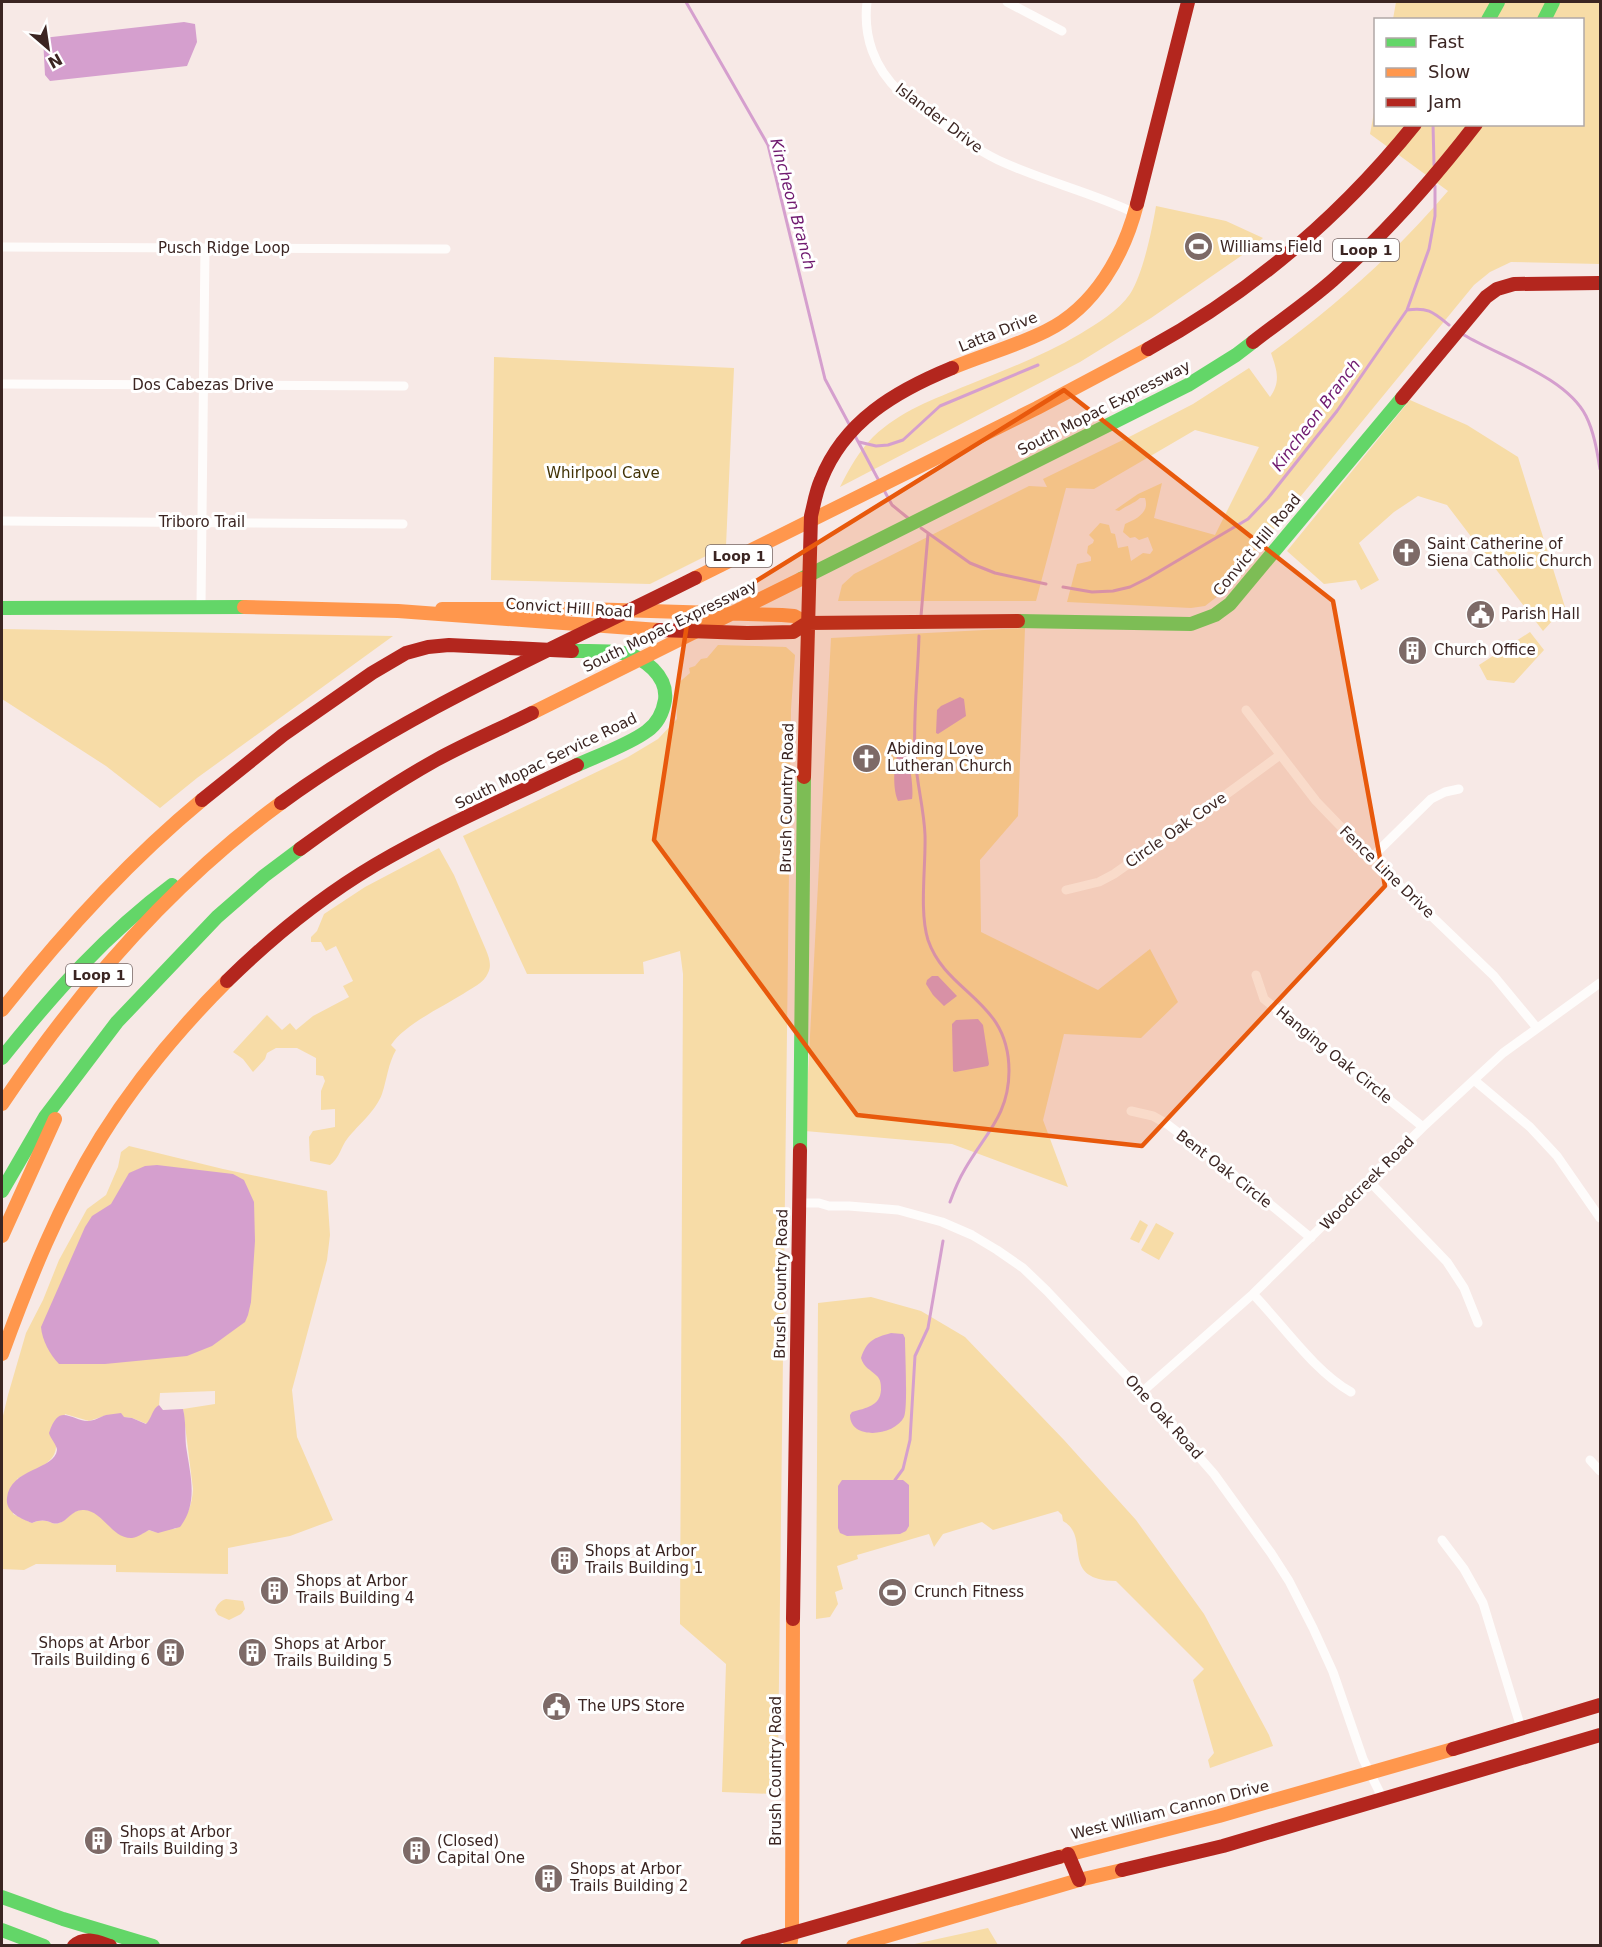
<svg xmlns="http://www.w3.org/2000/svg" width="1602" height="1947" viewBox="0 0 1602 1947" font-family="'DejaVu Sans',sans-serif">
<style>
.green{fill:#f7dca7;fill-rule:evenodd}
.water{fill:#d59fce}
.lines{fill:none;stroke-linecap:round;stroke-linejoin:round}
.stream{stroke:#d59fce;stroke-width:3}
.street{stroke:#fefcfb;stroke-width:9}
.fast{stroke:#63d668;stroke-width:14}
.slow{stroke:#ff974d;stroke-width:14}
.jam{stroke:#b3261e;stroke-width:14}
.marked{fill:#e8590c;fill-opacity:0.2;stroke:#e8590c;stroke-width:4.5;stroke-linejoin:round}
.labels{text-anchor:middle;dominant-baseline:central;stroke-width:6;stroke-linejoin:round;paint-order:stroke}
.shield{fill:#fff;stroke:#766664;stroke-width:1.5}
.shield-label{font-size:14px;font-weight:bold;fill:#3b2522}
.street-label{font-size:15px;fill:#3b2522;stroke:#fff}
.poi-label{font-size:15px;fill:#3b2522;stroke:#fff;text-anchor:start}
.park-label{font-size:15px;fill:#423306;stroke:#fff}
.water-label{font-size:16px;font-style:italic;fill:#6f196f;stroke:#fff}
</style>
<rect width="100%" height="100%" fill="#f7e9e6"/>
<path class="green" d="M 1396,2 L 1600,2 L 1600,264 L 1511,262 L 1490,272 L 1474,285 L 1264,541 L 1236,578 L 1218,596 L 1205,606 L 1191,608 L 1067,602 L 1077,564 L 1091,561 L 1091,557 L 1087,553 L 1088,546 L 1093,543 L 1094,540 L 1089,535 L 1100,523 L 1109,525 L 1111,533 L 1115,534 L 1118,548 L 1128,546 L 1131,561 L 1143,553 L 1150,554 L 1153,550 L 1148,537 L 1139,540 L 1135,537 L 1130,538 L 1123,532 L 1125,524 C 1136,519 1150,513 1145,498 L 1140,498 C 1133,504 1126,506 1119,511 L 1115,510 L 1138,494 L 1162,483 L 1154,518 L 1215,535 L 1259,447 L 1195,430 L 1094,489 L 1066,488 L 1036,601 L 838,601 L 842,585 L 854,574 L 1029,486 L 1047,487 L 1043,479 L 1133,435 L 1193,404 L 1249,368 L 1270,397 C 1281,382 1277,370 1271,353 C 1338,304 1395,253 1448,191 L 1370,134 L 1375,107 L 1376,124 L 1582,124 L 1582,20 L 1393,19 Z
M 1156,206 L 1226,221 L 1263,238 L 1241,256 L 1151,318 L 1080,362 L 840,487 C 849,469 859,451 873,437 C 900,411 934,399 968,385 C 1007,369 1045,355 1080,334 C 1098,323 1118,311 1130,294 C 1143,274 1152,230 1156,206 Z
M 494,357 L 734,368 L 726,546 L 650,584 L 491,580 Z
M 1410,400 L 1467,425 L 1518,457 L 1565,607 L 1543,631 L 1447,505 L 1418,496 L 1394,512 L 1359,543 L 1379,580 L 1361,590 L 1356,580 L 1324,584 L 1287,551 Z
M 1025,628 L 1018,816 L 980,860 L 981,932 L 1098,990 L 1150,949 L 1178,1002 L 1141,1038 L 1064,1034 L 1043,1120 L 1068,1187 L 952,1144 L 805,1131 L 831,638 Z
M 2,629 L 393,636 L 197,778 L 160,808 L 106,766 L 2,699 Z
M 1530,632 L 1544,650 L 1514,683 L 1487,680 L 1479,665 Z
M 718,645 L 786,647 L 795,655 L 791,709 L 778,1760 L 773,1794 L 722,1792 L 726,1664 L 680,1624 L 683,974 L 680,951 L 643,962 L 644,974 L 527,974 L 463,836 L 628,757 L 658,739 L 677,719 L 676,685 L 690,673 L 689,668 L 695,666 L 701,659 L 707,658 Z
M 439,848 L 454,875 L 486,950 C 489,958 492,965 488,973 C 484,983 472,988 463,994 C 442,1007 404,1025 391,1045 L 396,1050 C 388,1064 387,1079 382,1094 C 375,1113 356,1126 345,1142 C 340,1151 338,1159 330,1165 L 310,1161 L 309,1137 L 313,1131 L 335,1127 L 335,1109 L 321,1110 L 321,1091 L 325,1081 L 323,1076 L 316,1075 L 316,1058 L 297,1048 L 276,1048 L 267,1053 L 265,1059 L 253,1072 L 243,1059 L 233,1052 L 267,1015 L 282,1030 L 290,1023 L 296,1030 L 313,1016 L 349,997 L 343,986 L 353,981 L 336,946 L 326,951 L 321,942 L 311,942 L 311,937 L 317,931 L 324,914 L 365,887 Z
M 129,1146 L 223,1169 L 327,1191 L 330,1235 L 327,1260 L 292,1390 L 297,1437 L 333,1520 L 290,1536 L 228,1548 L 228,1574 L 116,1572 L 116,1565 L 36,1564 L 24,1570 L 2,1569 L 2,1420 L 8,1395 L 26,1333 L 43,1300 L 59,1260 L 87,1209 L 106,1195 L 118,1167 L 121,1152 ZM 215,1391 L 215,1404 L 183,1409 L 193,1489 C 192,1507 187,1517 175,1529 C 165,1527 159,1535 149,1530 C 142,1533 136,1538 128,1537 C 115,1528 96,1506 79,1510 C 71,1512 66,1521 59,1523 C 51,1526 48,1516 32,1523 L 13,1514 L 17,1479 C 31,1471 55,1465 56,1447 L 65,1414 L 89,1421 L 107,1415 L 132,1418 L 147,1424 L 159,1405 L 160,1393 Z
M 1140,1220 L 1148,1225 L 1139,1243 L 1130,1239 Z
M 1156,1223 L 1174,1233 L 1159,1260 L 1141,1250 Z
M 871,1297 L 921,1311 L 965,1337 L 1064,1440 L 1136,1520 L 1204,1614 L 1269,1735 L 1273,1746 L 1210,1768 L 1208,1760 L 1214,1753 L 1193,1680 L 1204,1669 L 1116,1581 C 1058,1580 1092,1537 1063,1521 L 1062,1515 L 1058,1511 L 993,1530 L 982,1522 L 943,1534 L 934,1547 L 929,1534 L 857,1555 L 858,1559 L 837,1566 L 843,1589 L 835,1592 L 838,1604 L 830,1617 L 816,1619 L 818,1303 Z
M 226,1599 L 243,1601 L 245,1609 L 241,1614 L 229,1620 L 218,1615 L 215,1610 C 217,1605 220,1601 226,1599 Z
M 988,1928 L 998,1945 L 910,1945 Z"/>
<path class="water" d="M 184,22 L 195,24 L 197,42 L 187,66 L 50,81 L 45,75 L 43,38 Z
M 960,697 L 964,699 L 966,716 L 938,734 L 936,733 L 937,710 L 941,706 Z
M 902,747 L 904,747 C 909,754 914,789 912,799 L 898,801 C 892,789 893,756 902,747 Z
M 932,976 L 938,976 L 957,996 L 944,1006 L 933,995 L 926,984 L 927,980 Z
M 978,1019 L 983,1025 L 989,1064 L 988,1066 L 955,1072 L 953,1071 L 952,1024 L 956,1020 Z
M 157,1165 L 233,1174 L 244,1180 L 254,1202 L 255,1241 L 251,1302 L 248,1315 L 245,1322 L 212,1346 L 187,1356 L 105,1364 L 59,1364 C 50,1355 42,1340 41,1327 L 85,1227 L 92,1216 L 111,1204 L 129,1173 L 145,1166 Z
M 891,1333 L 903,1334 L 905,1338 C 905,1352 908,1408 904,1417 C 895,1436 850,1441 850,1415 L 852,1412 C 866,1408 880,1406 881,1390 C 881,1385 881,1380 877,1376 C 870,1369 864,1368 861,1358 C 867,1340 874,1338 891,1333 Z
M 159,1405 L 163,1410 L 183,1409 C 186,1421 185,1434 186,1446 C 190,1474 199,1503 180,1527 L 158,1533 L 149,1530 C 143,1533 139,1537 132,1538 C 112,1539 103,1511 84,1510 C 72,1509 68,1521 59,1523 C 51,1526 48,1516 32,1523 C 21,1519 5,1512 7,1498 C 10,1468 55,1470 57,1450 C 57,1445 50,1438 49,1433 C 59,1402 70,1420 88,1421 C 94,1421 100,1417 106,1415 C 111,1414 116,1414 121,1413 L 124,1417 L 132,1418 L 146,1424 C 152,1418 152,1409 159,1405 Z
M 842,1480 L 903,1480 L 909,1485 L 909,1526 L 906,1531 L 900,1534 L 847,1536 L 840,1533 L 838,1528 L 838,1486 Z"/>
<g class="lines">
<path class="stream" d="M 686,2 L 768,145 L 825,379 L 849,424
M 1433,124 L 1434,165
M 1407,310 C 1428,307 1433,312 1449,325
M 1464,335 C 1501,357 1566,377 1586,416 C 1594,432 1597,451 1600,469
M 854,434 L 879,481
M 859,442 L 876,446 L 888,445 L 903,440 L 940,406 L 1038,365
M 885,492 L 892,505 L 908,518
M 921,528 L 970,563 L 995,573 L 1046,584
M 1063,587 L 1092,592 L 1113,591 L 1130,587 L 1148,578 L 1248,519 L 1268,498 L 1337,411 L 1407,310 L 1429,249 L 1435,216 L 1435,186
M 921,616 L 928,534
M 919,636 C 918,675 913,715 915,754 C 916,781 924,808 925,835 C 926,866 919,911 928,940 C 947,995 1009,999 1009,1071 C 1009,1115 985,1134 965,1169 C 959,1179 954,1191 950,1202
M 895,1480 L 903,1469 L 910,1440 L 915,1356 L 928,1328 L 943,1241"/>
<path class="street" d="M 867,2 C 863,36 874,68 900,92 C 909,100 920,107 930,114 C 952,131 973,148 998,160 C 1043,181 1091,192 1135,213
M 1007,2 L 1062,31
M 2,247 L 446,249
M 2,384 L 404,386
M 2,521 L 403,524
M 201,606 L 205,248
M 1246,710 L 1316,801 L 1371,858 L 1494,976 L 1537,1028
M 1371,858 L 1431,799 L 1445,792 L 1459,789
M 1066,890 L 1099,882 L 1114,874 L 1209,807 L 1280,755
M 1256,975 L 1264,999 L 1423,1127
M 1474,1080 L 1530,1127 L 1557,1156 L 1600,1218
M 1131,1111 L 1153,1116 L 1167,1124 L 1248,1186 L 1311,1238
M 1369,1181 L 1447,1262 L 1464,1288 L 1478,1323
M 799,1203 L 819,1203 L 829,1206 L 849,1206 L 898,1210 L 942,1222 L 972,1235 L 997,1250 L 1023,1268 L 1047,1291 L 1142,1392 L 1214,1474 L 1271,1553 L 1289,1581 L 1313,1628 L 1333,1672 L 1363,1759 L 1383,1799
M 1253,1294 C 1283,1325 1314,1371 1351,1392
M 1142,1392 L 1253,1294 L 1423,1127 L 1503,1053 L 1600,983
M 1590,1460 L 1600,1471
M 1442,1540 L 1464,1569 L 1483,1603 L 1521,1728"/>
<path class="fast" d="M 1488,20 L 1498,2
M 1544,20 L 1553,2
M 801,579 L 1188,385 L 1236,355 L 1253,342
M 2,608 L 244,607
M 1018,621 L 1191,624 L 1215,615 L 1230,604 L 1402,398
M 572,651 C 589,651 607,650 623,653 C 644,657 668,676 665,700 C 663,712 657,724 647,731 C 630,744 597,756 577,765
M 2,1058 C 53,994 106,934 172,885
M 800,1150 L 804,777
M 2,1191 L 45,1117 L 117,1022 L 217,917 L 264,876 L 300,849
M 2,1897 L 63,1919 L 153,1946
M 2,1930 L 44,1946"/>
<path class="slow" d="M 952,368 C 983,355 1016,346 1046,331 C 1095,307 1124,255 1137,204
M 695,578 L 1037,408 L 1148,349
M 244,607 L 398,611 L 659,630
M 442,609 L 585,609 L 782,615 L 794,616 L 807,623
M 532,713 L 801,579
M 2,1010 C 62,934 127,862 202,800
M 2,1104 C 78,991 170,884 281,803
M 2,1236 L 55,1119
M 2,1354 C 29,1280 59,1205 101,1137 C 136,1081 180,1028 227,981
M 1059,1857 L 1219,1816 L 1453,1749
M 790,1946 L 792,1934 L 793,1619
M 853,1946 L 1079,1880 L 1122,1870"/>
<path class="jam" d="M 1137,204 L 1188,2
M 1253,342 C 1280,321 1308,302 1333,280 C 1387,232 1432,181 1476,124
M 1148,349 C 1252,292 1341,216 1415,124
M 1402,398 L 1486,297 L 1497,289 L 1514,284 L 1600,283
M 659,630 L 747,633 L 793,632 L 807,623 L 1018,621
M 804,777 L 811,516 C 814,504 816,491 821,480 C 844,421 896,391 952,368
M 202,800 L 283,735 L 372,673 L 406,653 L 428,647 L 449,645 L 572,651
M 281,803 C 407,711 556,648 695,578
M 300,849 C 344,817 388,787 436,760 C 467,743 500,729 532,713
M 227,981 C 272,937 321,897 375,865 C 440,827 509,797 577,765
M 793,1619 L 800,1150
M 1453,1749 L 1600,1705
M 1068,1854 L 1079,1880
M 1122,1870 L 1223,1846 L 1600,1735
M 74,1946 C 85,1936 98,1942 110,1946
M 747,1946 L 1059,1857"/>
</g>
<path class="marked" d="M 1064,390 L 1333,601 L 1385,886 L 1142,1146 L 857,1115 L 654,840 L 687,624 Z"/>
<defs>
<symbol id="stadium-disc" viewBox="-11 -11 22 22"><circle r="9.5" fill="#7d6a67" stroke="#fff"/><path d="M0-5a6.5 5 0 1 0 0 10a6.5 5 0 1 0 0-10ZM-3.5-1.8h7v3.6h-7Z" fill="#fff"/></symbol>
<symbol id="church-disc" viewBox="-11 -11 22 22"><circle r="9.5" fill="#7d6a67" stroke="#fff"/><path d="M-1.2-6h2.4v3.5h3.3v2.4h-3.3V6h-2.4V-.1h-3.3v-2.4h3.3Z" fill="#fff"/></symbol>
<symbol id="civic-disc" viewBox="-11 -11 22 22"><circle r="9.5" fill="#7d6a67" stroke="#fff"/><path d="M-.6-6.5H3V-4.5H.6V-3L4-1V1h2V6H-6V1h2V-1L-.6-3ZM-1.2 2.5V6h2.4V2.5Z" fill="#fff"/></symbol>
<symbol id="building-disc" viewBox="-11 -11 22 22"><circle r="9.5" fill="#7d6a67" stroke="#fff"/><path d="M-4-6H4V6H1V3H-1V6H-4ZM-2.5-4.3h1.7v1.8h-1.7ZM.8-4.3h1.7v1.8H.8ZM-2.5-1h1.7V.8h-1.7ZM.8-1h1.7V.8H.8Z" fill="#fff"/></symbol>
</defs>
<g fill-rule="evenodd">
<use href="#stadium-disc" x="1182" y="230" width="33" height="33"/>
<use href="#church-disc" x="1390" y="536" width="33" height="33"/>
<use href="#civic-disc" x="1464" y="598" width="33" height="33"/>
<use href="#building-disc" x="1396" y="634" width="33" height="33"/>
<use href="#church-disc" x="850" y="742" width="33" height="33"/>
<use href="#building-disc" x="548" y="1544" width="33" height="33"/>
<use href="#building-disc" x="258" y="1574" width="33" height="33"/>
<use href="#stadium-disc" x="876" y="1576" width="33" height="33"/>
<use href="#building-disc" x="154" y="1636" width="33" height="33"/>
<use href="#building-disc" x="236" y="1636" width="33" height="33"/>
<use href="#civic-disc" x="540" y="1690" width="33" height="33"/>
<use href="#building-disc" x="82" y="1824" width="33" height="33"/>
<use href="#building-disc" x="400" y="1834" width="33" height="33"/>
<use href="#building-disc" x="532" y="1862" width="33" height="33"/>
</g>
<g class="labels">
<g class="shield">
<rect x="1333" y="239" width="66" height="22" rx="4.5"/>
<rect x="706" y="545" width="66" height="22" rx="4.5"/>
<rect x="66" y="964" width="66" height="22" rx="4.5"/>
</g>
<g class="shield-label">
<text x="1366" y="250">Loop 1</text>
<text x="739" y="556">Loop 1</text>
<text x="99" y="975">Loop 1</text>
</g>
<g class="street-label">
<text transform="translate(939 118) rotate(37)">Islander Drive</text>
<text x="224" y="248">Pusch Ridge Loop</text>
<text transform="translate(998 332) rotate(-22)">Latta Drive</text>
<text x="203" y="385">Dos Cabezas Drive</text>
<text transform="translate(1104 408) rotate(-27)">South Mopac Expressway</text>
<text x="202" y="522">Triboro Trail</text>
<text transform="translate(1257 545) rotate(-50)">Convict Hill Road</text>
<text transform="translate(569 608) rotate(4)">Convict Hill Road</text>
<text transform="translate(670 626) rotate(-26)">South Mopac Expressway</text>
<text transform="translate(546 761) rotate(-26)">South Mopac Service Road</text>
<text transform="translate(787 798) rotate(-89)">Brush Country Road</text>
<text transform="translate(1176 830) rotate(-35)">Circle Oak Cove</text>
<text transform="translate(1387 872) rotate(44)">Fence Line Drive</text>
<text transform="translate(1334 1055) rotate(39)">Hanging Oak Circle</text>
<text transform="translate(1224 1169) rotate(38)">Bent Oak Circle</text>
<text transform="translate(1367 1183) rotate(-45)">Woodcreek Road</text>
<text transform="translate(781 1284) rotate(-89)">Brush Country Road</text>
<text transform="translate(1164 1417) rotate(48)">One Oak Road</text>
<text transform="translate(776 1771) rotate(-90)">Brush Country Road</text>
<text transform="translate(1170 1810) rotate(-14)">West William Cannon Drive</text>
</g>
<g class="poi-label">
<text x="1220" y="247">Williams Field</text>
<text x="1427" y="544">Saint Catherine of<tspan x="1427" dy="17">Siena Catholic Church</tspan></text>
<text x="1501" y="614">Parish Hall</text>
<text x="1434" y="650">Church Office</text>
<text x="887" y="749">Abiding Love<tspan x="887" dy="17">Lutheran Church</tspan></text>
<text x="585" y="1551">Shops at Arbor<tspan x="585" dy="17">Trails Building 1</tspan></text>
<text x="296" y="1581">Shops at Arbor<tspan x="296" dy="17">Trails Building 4</tspan></text>
<text x="914" y="1592">Crunch Fitness</text>
<text x="150" y="1643" text-anchor="end">Shops at Arbor<tspan x="150" dy="17">Trails Building 6</tspan></text>
<text x="274" y="1644">Shops at Arbor<tspan x="274" dy="17">Trails Building 5</tspan></text>
<text x="578" y="1706">The UPS Store</text>
<text x="120" y="1832">Shops at Arbor<tspan x="120" dy="17">Trails Building 3</tspan></text>
<text x="437" y="1841">(Closed)<tspan x="437" dy="17">Capital One</tspan></text>
<text x="570" y="1869">Shops at Arbor<tspan x="570" dy="17">Trails Building 2</tspan></text>
</g>
<g class="park-label">
<text x="603" y="473">Whirlpool Cave</text>
</g>
<g class="water-label">
<text transform="translate(793 204) rotate(75)">Kincheon Branch</text>
<text transform="translate(1316 415) rotate(-53)">Kincheon Branch</text>
</g>
</g>
<rect width="1602" height="1947" fill="none" stroke="#3b2522" stroke-width="6"/>
<rect x="1374" y="18" width="210" height="108" fill="#ffffff" stroke="#b1a8a7" stroke-width="1.5"/>
<rect x="1386" y="38" width="30" height="9" fill="#63d668" stroke="#b1a8a7" stroke-width="1.5"/>
<text x="1428" y="48" font-size="18" fill="#3b2522">Fast</text>
<rect x="1386" y="68" width="30" height="9" fill="#ff974d" stroke="#b1a8a7" stroke-width="1.5"/>
<text x="1428" y="78" font-size="18" fill="#3b2522">Slow</text>
<rect x="1386" y="98" width="30" height="9" fill="#b3261e" stroke="#b1a8a7" stroke-width="1.5"/>
<text x="1428" y="108" font-size="18" fill="#3b2522">Jam</text>
<g transform="translate(48 48) rotate(151)" stroke="#ffffff" stroke-width="4.5" paint-order="stroke">
<path d="M0-4.5L10 22L0 15L-10 22Z" fill="#3b2522"/>
<text y="-9" font-size="16" font-weight="bold" text-anchor="middle" fill="#3b2522">N</text>
</g>
</svg>
